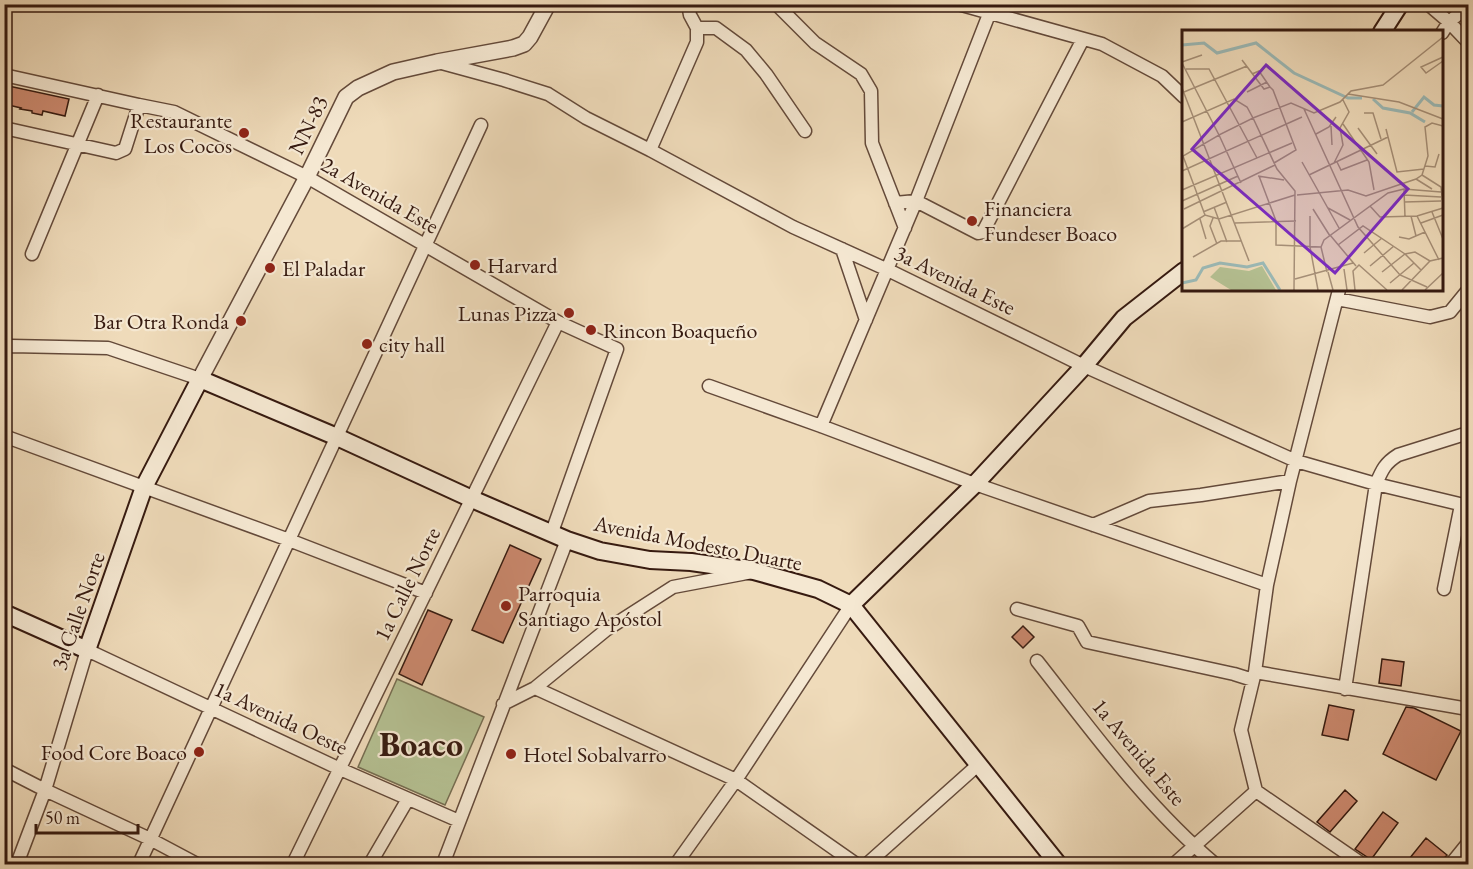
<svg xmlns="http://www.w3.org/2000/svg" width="1473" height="869" viewBox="0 0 1473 869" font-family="'EB Garamond',serif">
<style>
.green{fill:#b5c193;stroke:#766e52;stroke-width:1.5}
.building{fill:#cd8a70;stroke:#361a10;stroke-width:1.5}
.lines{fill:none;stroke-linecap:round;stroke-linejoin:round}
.minor-casing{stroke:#644a3a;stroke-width:15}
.tertiary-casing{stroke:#644a3a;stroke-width:18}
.secondary-casing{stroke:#361a10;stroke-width:20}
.minor{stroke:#f5e8d2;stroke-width:12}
.tertiary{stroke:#f5e8d2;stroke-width:15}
.secondary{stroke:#f5e8d2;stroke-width:16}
.poi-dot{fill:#8f2418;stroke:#f5e8d2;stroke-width:2}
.labels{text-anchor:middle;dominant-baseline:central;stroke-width:4.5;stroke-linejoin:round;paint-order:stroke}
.poi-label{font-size:22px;fill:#361a10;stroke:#f5e8d2;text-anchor:start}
.street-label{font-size:22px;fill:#361a10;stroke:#f5e8d2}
.town-label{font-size:34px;font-weight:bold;fill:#361a10;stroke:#f5e8d2}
.inset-river{fill:none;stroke:#9bb9b6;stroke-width:3}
.inset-road{fill:none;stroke:#a58e76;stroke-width:1.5}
.view{fill:#7b2cbf;fill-opacity:0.15;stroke:#7b2cbf;stroke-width:3}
.inset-edge{fill:none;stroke:#361a10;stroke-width:3}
</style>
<rect width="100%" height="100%" fill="#efdbba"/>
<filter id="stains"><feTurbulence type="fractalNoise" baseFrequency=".00333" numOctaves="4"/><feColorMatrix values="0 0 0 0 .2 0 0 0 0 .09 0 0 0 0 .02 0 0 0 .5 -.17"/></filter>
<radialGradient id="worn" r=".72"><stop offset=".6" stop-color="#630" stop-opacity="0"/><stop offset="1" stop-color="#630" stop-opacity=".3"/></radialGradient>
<path class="green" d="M 397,679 L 484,717 L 445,805 L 358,767 Z"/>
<path class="building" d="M 4,85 L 69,99 L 65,116 L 43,111 L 42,115 L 32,113 L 32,111 L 20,109 L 21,108 L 4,104 Z
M 510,545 L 541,559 L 503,643 L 472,630 Z
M 428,610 L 452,620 L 422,685 L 399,674 Z
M 1023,626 L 1034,637 L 1023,648 L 1012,637 Z
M 1382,659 L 1404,662 L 1401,686 L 1379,683 Z
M 1329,705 L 1354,710 L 1348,740 L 1322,735 Z
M 1406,707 L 1414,708 L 1461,731 L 1436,780 L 1383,754 Z
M 1345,790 L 1357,801 L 1330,832 L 1317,822 Z
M 1383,812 L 1398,823 L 1370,861 L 1367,857 L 1355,849 Z
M 1426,838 L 1447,855 L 1439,864 L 1405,864 Z"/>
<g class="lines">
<defs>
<path id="minor" d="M 776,4 L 815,43 L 861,74 L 871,91 L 872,143 L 905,228
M 958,4 L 1102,44 L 1162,76 L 1184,97
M 1428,4 L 1449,22 L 1468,42
M 697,28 L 716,28 L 746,50 L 766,74 L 805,131
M 1442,33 L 1449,22 L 1468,6
M 438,62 L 504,80 L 548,94 L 586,118 L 650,150 L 793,227 L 888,270 L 1084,366 L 1296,461 L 1376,484 L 1468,506
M 4,75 L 139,105
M 4,128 L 116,153 L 125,149 L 139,105 L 174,112 L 307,177 L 558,322 L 617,349 L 552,532
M 650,150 L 697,42 L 697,28 L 690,15 L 688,4
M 895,203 L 916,201 L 978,233 L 983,232 L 1083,39
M 842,249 L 866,320
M 32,254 L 98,95
M 1339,290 L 1290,481 L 1267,585 L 1255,672 L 1241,730 L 1256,791 L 1362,864
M 1337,299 L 1430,317 L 1450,312 L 1468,290
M 4,349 L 11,346 L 108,348 L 200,379
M 709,386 L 821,426 L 975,484 L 1267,585
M 821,426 L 916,201 L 993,4
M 4,436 L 289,540 L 426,593
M 1093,525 L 1149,501 L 1201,495 L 1290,481
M 1444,589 L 1461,505
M 1017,609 L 1078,626 L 1087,642 L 1234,674 L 1253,680
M 1037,661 C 1093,732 1146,806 1215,864
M 1255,672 L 1468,709
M 535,688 L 736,780 L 856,864
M 1345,689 L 1376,484 C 1382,470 1385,463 1398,455 L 1468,433
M 503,704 L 535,688 L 606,630 L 673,587 L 747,573
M 4,769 L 45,790 L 150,839 L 197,864
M 17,864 L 45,790 L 87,650 L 340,769 L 459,821
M 139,864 L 481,125
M 293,864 L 558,322
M 370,864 L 408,799
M 443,864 L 567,540
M 676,864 L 736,780 L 851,605
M 867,864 L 979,764
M 1174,864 L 1256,791
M 1451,864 L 1468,843"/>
<path id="tertiary" d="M 200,379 L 307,177 L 346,97 L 358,88 L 393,72 L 437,62 L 513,48 L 524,44 L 530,37 L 548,4"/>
<path id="secondary" d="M 1382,32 L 1400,4
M 851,605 L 975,484 L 1084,366 L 1124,318 L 1184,271
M 4,613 L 87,650 L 144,487 L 200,379 L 337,437 L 472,499 L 567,540 L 600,551 L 650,560 L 691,562 L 754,571 L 818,589 L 851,605 L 1058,864"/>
</defs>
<use href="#minor" class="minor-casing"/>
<use href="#tertiary" class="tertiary-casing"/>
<use href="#secondary" class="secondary-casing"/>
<use href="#minor" class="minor"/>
<use href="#tertiary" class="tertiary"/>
<use href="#secondary" class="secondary"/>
</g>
<g class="poi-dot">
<circle cx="244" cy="133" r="6"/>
<circle cx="972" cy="221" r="6"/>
<circle cx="475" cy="265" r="6"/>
<circle cx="270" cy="268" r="6"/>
<circle cx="569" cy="313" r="6"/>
<circle cx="241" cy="321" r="6"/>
<circle cx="591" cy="330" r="6"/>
<circle cx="367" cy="344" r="6"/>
<circle cx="506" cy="606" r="6"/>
<circle cx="199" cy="752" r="6"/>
<circle cx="511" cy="754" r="6"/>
</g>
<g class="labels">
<g class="poi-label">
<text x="232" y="120" text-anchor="end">Restaurante<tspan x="232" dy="25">Los Cocos</tspan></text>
<text x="984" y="208">Financiera<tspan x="984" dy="25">Fundeser Boaco</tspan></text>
<text x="487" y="265">Harvard</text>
<text x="282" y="268">El Paladar</text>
<text x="557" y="313" text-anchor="end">Lunas Pizza</text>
<text x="229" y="321" text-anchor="end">Bar Otra Ronda</text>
<text x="603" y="330">Rincon Boaqueño</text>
<text x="379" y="344">city hall</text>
<text x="518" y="593">Parroquia<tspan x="518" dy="25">Santiago Apóstol</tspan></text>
<text x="187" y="752" text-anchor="end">Food Core Boaco</text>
<text x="523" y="754">Hotel Sobalvarro</text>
</g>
<g class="street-label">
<text transform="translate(308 125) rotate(-64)">NN-83</text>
<text transform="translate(380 195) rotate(30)">2a Avenida Este</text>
<text transform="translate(955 280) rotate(26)">3a Avenida Este</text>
<text transform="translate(698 543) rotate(11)">Avenida Modesto Duarte</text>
<text transform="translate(407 584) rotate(-64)">1a Calle Norte</text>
<text transform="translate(78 611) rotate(-71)">3a Calle Norte</text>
<text transform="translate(281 718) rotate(25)">1a Avenida Oeste</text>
<text transform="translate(1139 752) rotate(50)">1a Avenida Este</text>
</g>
<g class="town-label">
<text x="421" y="744">Boaco</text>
</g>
</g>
<g transform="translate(1182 30)">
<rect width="261" height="261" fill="#efdbba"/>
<path d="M 80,236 L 94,260 L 49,260 L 28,247 L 38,237 L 67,241 Z" fill="#b5c193"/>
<path class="inset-river" d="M 0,15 L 22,13 L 35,23 L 74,13 L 112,43 L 166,68 L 180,68M 191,69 L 201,78 L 228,83 L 243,92M 230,82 L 242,67 L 252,75 L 261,76M 0,253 L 14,250 L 21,238 L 38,233 L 65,237 L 81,233 L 98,260"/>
<path class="inset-road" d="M 261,27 L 239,37 L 244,43 L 261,31M 60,30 L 82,59 L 88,57 L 91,60 L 114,120 L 92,133M 0,32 L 20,25M 0,33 L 37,105 L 71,88 L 95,139 L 113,161 L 112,260M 4,39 L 27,39 L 75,128M 70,44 L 77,41 L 88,57M 0,58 L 67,231M 2,62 L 65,36M 65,62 L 85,52M 166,64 L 217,72 L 261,89M 122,79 L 176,197 L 218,245 L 245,257M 182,83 L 191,83 L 199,109M 0,92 L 52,69 L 65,77 L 71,88 L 109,73 L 132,83 L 158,72 L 169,61 L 201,55 L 261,7M 161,94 L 187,132 L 192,160M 149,96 L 150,115M 176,98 L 195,124M 204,99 L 215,142 L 242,139M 134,104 L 147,97 L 154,87M 120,132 L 157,198M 155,132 L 159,140 L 185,130M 152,133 L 161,115 L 158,98 L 167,82 L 161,70M 243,136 L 253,137 L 257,124M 0,141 L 120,87M 127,145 L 206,107M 240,145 L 259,157 L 261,175M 76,146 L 102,150M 77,146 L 94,191 L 94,215 L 139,217M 234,149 L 250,159M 222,159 L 223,187M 0,160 L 110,113M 115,165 L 166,160 L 184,166 L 234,149 L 240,145 L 246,126 L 243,97 L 250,93 L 261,96M 222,165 L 259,167M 0,171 L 56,146M 222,172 L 259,171M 188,176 L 198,187 L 235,186 L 261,178M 32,177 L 45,212M 146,178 L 168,190M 2,179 L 93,135M 131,179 L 148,206M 21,182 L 45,172M 250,182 L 261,209M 23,185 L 1,126 L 37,105 L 59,153M 128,186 L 128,217 L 136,260M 229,186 L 234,206M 235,186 L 257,230M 31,188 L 28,196 L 35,214M 18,189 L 24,209M 53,193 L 114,191M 239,193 L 261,185M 0,199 L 23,185 L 37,189 L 113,165M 148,205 L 174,236M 217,207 L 227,209 L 243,202M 156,215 L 181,196 L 223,224 L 239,240M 182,223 L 200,208M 11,227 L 39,211 L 59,211M 188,236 L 212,216M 162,239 L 165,260M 145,242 L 139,217 L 142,210 L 206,163 L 222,159 L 259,162M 146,242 L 151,260M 200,242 L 223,224 L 233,222 L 248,231M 113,249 L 171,233M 208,253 L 232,233M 173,260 L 171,241 L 177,235 L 205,260M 220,260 L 248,231 L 261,228M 243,260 L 261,243"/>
<path class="view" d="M 84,35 L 226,159 L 153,243 L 10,119 Z"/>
<rect width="261" height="261" class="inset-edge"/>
</g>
<rect width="1473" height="869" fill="none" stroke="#efdbba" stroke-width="24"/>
<rect x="6" y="6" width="1461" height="857" fill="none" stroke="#361a10" stroke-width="3"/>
<rect x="12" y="12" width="1449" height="845" fill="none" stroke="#361a10" stroke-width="1.5"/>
<path d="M36 824v9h102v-9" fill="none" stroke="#361a10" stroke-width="3"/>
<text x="45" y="824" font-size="18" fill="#361a10" stroke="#f5e8d2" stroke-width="4.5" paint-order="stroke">50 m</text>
<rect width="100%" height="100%" filter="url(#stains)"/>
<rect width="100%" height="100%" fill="url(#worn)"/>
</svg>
